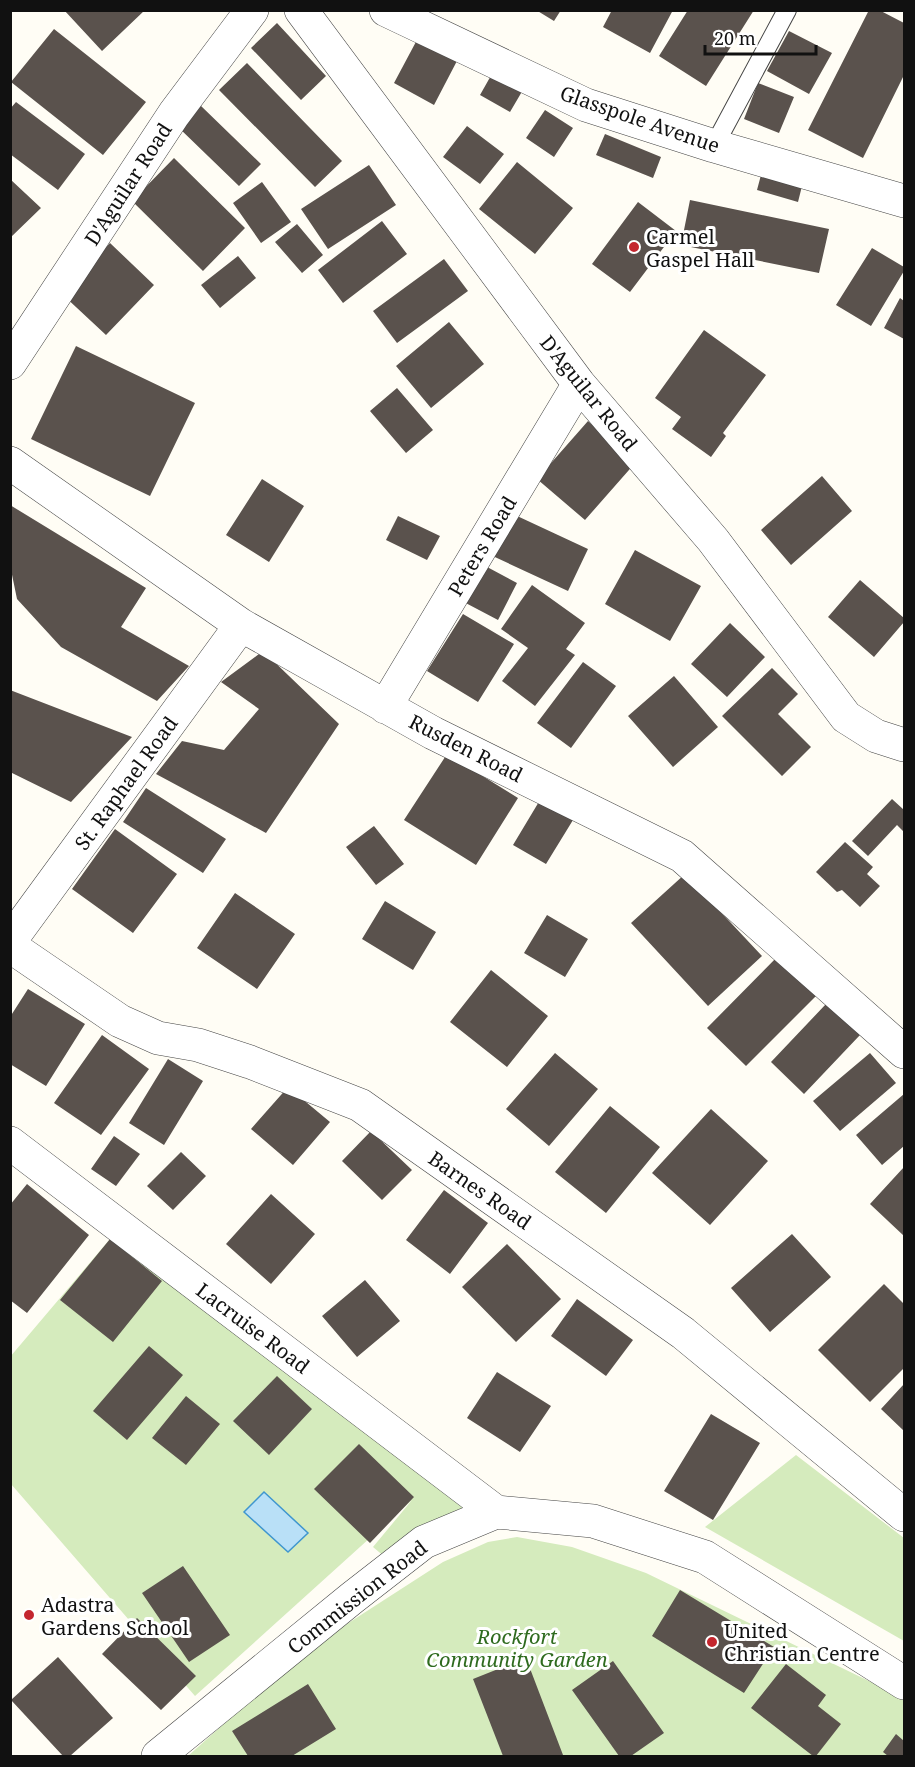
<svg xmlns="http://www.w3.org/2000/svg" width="915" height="1767" viewBox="0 0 915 1767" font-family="'Noto Serif',serif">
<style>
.green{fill:#d5ebbd}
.water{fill:#b9e0f7;stroke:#3f96cf;stroke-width:1.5}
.building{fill:#5a524d}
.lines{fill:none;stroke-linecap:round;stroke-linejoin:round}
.lane-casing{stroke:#444;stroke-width:20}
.street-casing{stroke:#444;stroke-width:34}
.lane{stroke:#fff;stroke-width:18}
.street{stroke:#fff;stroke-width:33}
.poi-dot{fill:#c4262e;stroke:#fff;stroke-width:2}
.labels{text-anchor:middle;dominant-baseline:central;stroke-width:6;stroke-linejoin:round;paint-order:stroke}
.street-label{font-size:20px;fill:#111;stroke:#fff}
.poi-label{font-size:20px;fill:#111;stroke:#fff;text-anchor:start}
.park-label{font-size:20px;font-style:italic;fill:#2f6b1f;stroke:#fff}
</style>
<rect width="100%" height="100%" fill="#fffdf5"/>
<path class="green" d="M 110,1239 L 491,1511 L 392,1563 L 373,1547 L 412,1500 L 195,1696 L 11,1484 L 10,1357 Z
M 796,1455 L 904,1538 L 904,1641 L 705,1527 Z
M 517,1537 L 572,1547 L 646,1573 L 904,1698 L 904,1756 L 188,1756 L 305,1651 L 443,1562 L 488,1542 Z"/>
<path class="water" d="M 264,1492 L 308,1533 L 288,1552 L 244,1512 Z"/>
<path class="building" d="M 64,10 L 145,10 L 102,51 Z
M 536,10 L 561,10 L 554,21 Z
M 612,10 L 673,10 L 650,53 L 603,27 Z
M 688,10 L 754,10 L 706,86 L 659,56 Z
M 869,10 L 879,10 L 904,23 L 904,75 L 863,158 L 808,130 Z
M 277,23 L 326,76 L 301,100 L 251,48 Z
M 54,29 L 146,102 L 103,155 L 11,82 Z
M 789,31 L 832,53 L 809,94 L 767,71 Z
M 418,38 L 458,59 L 434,105 L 394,83 Z
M 247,63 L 342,161 L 315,187 L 219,90 Z
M 497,65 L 527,83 L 510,112 L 480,95 Z
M 758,83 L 794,97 L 779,133 L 744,119 Z
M 16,102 L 85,154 L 58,190 L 10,154 L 10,109 Z
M 200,105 L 261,164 L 239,186 L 178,127 Z
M 545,110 L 573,128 L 554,157 L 526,138 Z
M 467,126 L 504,154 L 480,184 L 443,157 Z
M 605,134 L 661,157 L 653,178 L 596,155 Z
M 174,158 L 245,228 L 203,271 L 132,201 Z
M 517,162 L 573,208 L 535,254 L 479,209 Z
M 369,165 L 396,205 L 328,249 L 301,209 Z
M 761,175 L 802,186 L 798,202 L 757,190 Z
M 10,179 L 41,208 L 10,238 Z
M 262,182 L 291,222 L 261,243 L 233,203 Z
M 690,200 L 829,229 L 819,273 L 681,245 Z
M 638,202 L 676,231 L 630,292 L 592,264 Z
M 382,221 L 407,254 L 343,303 L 318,270 Z
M 297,224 L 323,255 L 302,273 L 275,242 Z
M 110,243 L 154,285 L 106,335 L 62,294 Z
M 872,248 L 904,267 L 904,271 L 871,326 L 836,305 Z
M 238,256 L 256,278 L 220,308 L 201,285 Z
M 444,259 L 468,291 L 397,343 L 373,311 Z
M 900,298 L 904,301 L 904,339 L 884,328 Z
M 449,322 L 484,364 L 431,408 L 396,366 Z
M 704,330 L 766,375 L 723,433 L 726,436 L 711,457 L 672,429 L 681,417 L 655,398 Z
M 76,346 L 195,403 L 150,496 L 31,439 Z
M 397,388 L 433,430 L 406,453 L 370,411 Z
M 588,421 L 636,462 L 585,520 L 537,479 Z
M 822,476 L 852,511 L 791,565 L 761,530 Z
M 262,479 L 304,506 L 269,562 L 226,535 Z
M 10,505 L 146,588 L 121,627 L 189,666 L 157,701 L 61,647 L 17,599 L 10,565 Z
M 504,510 L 588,549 L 568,591 L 484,552 Z
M 398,516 L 440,536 L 427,560 L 386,540 Z
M 635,550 L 701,586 L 670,641 L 605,604 Z
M 461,553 L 517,583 L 498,620 L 441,590 Z
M 860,580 L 904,618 L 904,622 L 874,657 L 828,617 Z
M 532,585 L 585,623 L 566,649 L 575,655 L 535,706 L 502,681 L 528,648 L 501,629 Z
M 463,614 L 514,644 L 478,702 L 427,671 Z
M 730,623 L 765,657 L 727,697 L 691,664 Z
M 263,651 L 339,724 L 266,833 L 156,774 L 182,741 L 224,750 L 259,709 L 221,682 Z
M 583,662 L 616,686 L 571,748 L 537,723 Z
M 772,668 L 798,694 L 778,714 L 811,747 L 782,776 L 722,716 Z
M 674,676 L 718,727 L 673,767 L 628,716 Z
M 10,690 L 132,737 L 71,802 L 10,772 Z
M 447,754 L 518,798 L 476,865 L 404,820 Z
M 146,788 L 226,839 L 203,873 L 123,822 Z
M 892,799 L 904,810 L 904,832 L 897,825 L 868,856 L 852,841 Z
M 540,800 L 573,820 L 546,864 L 513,845 Z
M 374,826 L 404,864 L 376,885 L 346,847 Z
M 115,829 L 177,874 L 133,933 L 72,889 Z
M 845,842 L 873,867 L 867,874 L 880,886 L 860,907 L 842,890 L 837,892 L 816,872 Z
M 685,874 L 762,956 L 708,1006 L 631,923 Z
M 235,893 L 295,934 L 257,989 L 197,948 Z
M 385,901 L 436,932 L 413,970 L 362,939 Z
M 547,915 L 588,939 L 565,977 L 524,953 Z
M 779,955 L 818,994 L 746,1066 L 707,1028 Z
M 491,970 L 548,1016 L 507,1067 L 450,1022 Z
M 28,989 L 85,1024 L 46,1086 L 10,1064 L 10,1017 Z
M 826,1004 L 860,1035 L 804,1094 L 771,1062 Z
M 102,1035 L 149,1069 L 101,1135 L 54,1103 Z
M 555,1053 L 598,1089 L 549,1146 L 506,1109 Z
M 870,1053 L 896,1083 L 840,1131 L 813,1101 Z
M 168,1059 L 203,1081 L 164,1145 L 129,1123 Z
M 288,1087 L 330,1122 L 293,1165 L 251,1129 Z
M 904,1094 L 904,1146 L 882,1165 L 856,1135 Z
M 610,1106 L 660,1147 L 606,1213 L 555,1172 Z
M 711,1109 L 768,1161 L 710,1225 L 652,1173 Z
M 371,1131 L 412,1170 L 382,1200 L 342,1161 Z
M 114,1136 L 140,1154 L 116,1186 L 91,1169 Z
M 181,1152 L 206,1176 L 173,1210 L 147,1186 Z
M 904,1167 L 904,1236 L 870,1204 Z
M 27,1184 L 89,1235 L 27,1313 L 10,1300 L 10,1205 Z
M 444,1190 L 488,1223 L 450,1274 L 406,1240 Z
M 271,1194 L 315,1234 L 271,1284 L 226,1244 Z
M 792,1234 L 831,1277 L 770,1332 L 731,1288 Z
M 110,1239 L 162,1281 L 113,1342 L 60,1300 Z
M 507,1244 L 561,1299 L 516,1342 L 462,1287 Z
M 365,1280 L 400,1321 L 357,1357 L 322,1316 Z
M 884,1284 L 904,1304 L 904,1368 L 870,1402 L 818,1350 Z
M 577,1299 L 633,1340 L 606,1376 L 551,1336 Z
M 149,1346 L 183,1375 L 127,1440 L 93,1411 Z
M 497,1372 L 551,1406 L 520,1452 L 467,1418 Z
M 277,1376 L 312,1409 L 269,1455 L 233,1421 Z
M 904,1384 L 904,1431 L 881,1409 Z
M 186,1396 L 220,1424 L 186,1465 L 152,1438 Z
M 711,1414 L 760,1443 L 713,1520 L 664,1491 Z
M 359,1444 L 414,1497 L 370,1543 L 314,1489 Z
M 183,1566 L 230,1635 L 189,1662 L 142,1593 Z
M 680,1590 L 774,1647 L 744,1693 L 652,1636 Z
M 137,1618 L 196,1676 L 161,1710 L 102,1654 Z
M 58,1657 L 113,1718 L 70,1756 L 63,1756 L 11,1700 Z
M 526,1658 L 563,1755 L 560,1756 L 503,1756 L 473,1679 Z
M 613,1661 L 664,1733 L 631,1756 L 619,1756 L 572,1690 Z
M 786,1664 L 826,1695 L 818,1706 L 841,1724 L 816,1756 L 813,1756 L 751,1708 Z
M 308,1684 L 336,1729 L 292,1756 L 248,1756 L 232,1731 Z
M 896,1734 L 904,1741 L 904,1756 L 888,1756 L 883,1752 Z"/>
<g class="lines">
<defs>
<path id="lane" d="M 714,146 L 787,10"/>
<path id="street" d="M 301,10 L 579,384 L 713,540 L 846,717 L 876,736 L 904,745
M 386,10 L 586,105 L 714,146 L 904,201
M 10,363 L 174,114 L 252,10
M 10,463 L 241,625 L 433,733 L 682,856 L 904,1052
M 385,707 L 579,384
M 10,941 L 241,625
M 10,946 L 120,1021 L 158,1038 L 198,1045 L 250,1062 L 360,1105 L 683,1333 L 904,1515
M 10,1143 L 496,1512
M 158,1756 L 352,1598 L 424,1542 L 496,1512 L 593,1521 L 705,1557 L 904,1683"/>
</defs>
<use href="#lane" class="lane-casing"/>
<use href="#street" class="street-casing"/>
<use href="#lane" class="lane"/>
<use href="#street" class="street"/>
</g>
<g class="poi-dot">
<circle cx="634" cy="247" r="6"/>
<circle cx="29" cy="1615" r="6"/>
<circle cx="712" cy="1642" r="6"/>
</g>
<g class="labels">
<g class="street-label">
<text transform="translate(640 119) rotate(19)">Glasspole Avenue</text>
<text transform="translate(128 184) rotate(-57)">D'Aguilar Road</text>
<text transform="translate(589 393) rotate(51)">D'Aguilar Road</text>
<text transform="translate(482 546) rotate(-59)">Peters Road</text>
<text transform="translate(466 748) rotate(27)">Rusden Road</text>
<text transform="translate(126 783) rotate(-54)">St. Raphael Road</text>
<text transform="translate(480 1190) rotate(35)">Barnes Road</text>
<text transform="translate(253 1328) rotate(37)">Lacruise Road</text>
<text transform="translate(357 1597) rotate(-38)">Commission Road</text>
</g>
<g class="poi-label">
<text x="646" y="236">Carmel<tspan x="646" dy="23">Gaspel Hall</tspan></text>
<text x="41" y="1604">Adastra<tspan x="41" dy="23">Gardens School</tspan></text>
<text x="724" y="1630">United<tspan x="724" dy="23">Christian Centre</tspan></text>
</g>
<g class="park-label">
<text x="517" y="1636">Rockfort<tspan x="517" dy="23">Community Garden</tspan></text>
</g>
</g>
<rect width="915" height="1767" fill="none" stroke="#111111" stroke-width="24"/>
<path d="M705 45v9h111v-9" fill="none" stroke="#111111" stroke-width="3"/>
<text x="714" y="45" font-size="18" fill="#111111" stroke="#ffffff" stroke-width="4.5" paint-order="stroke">20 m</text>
</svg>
